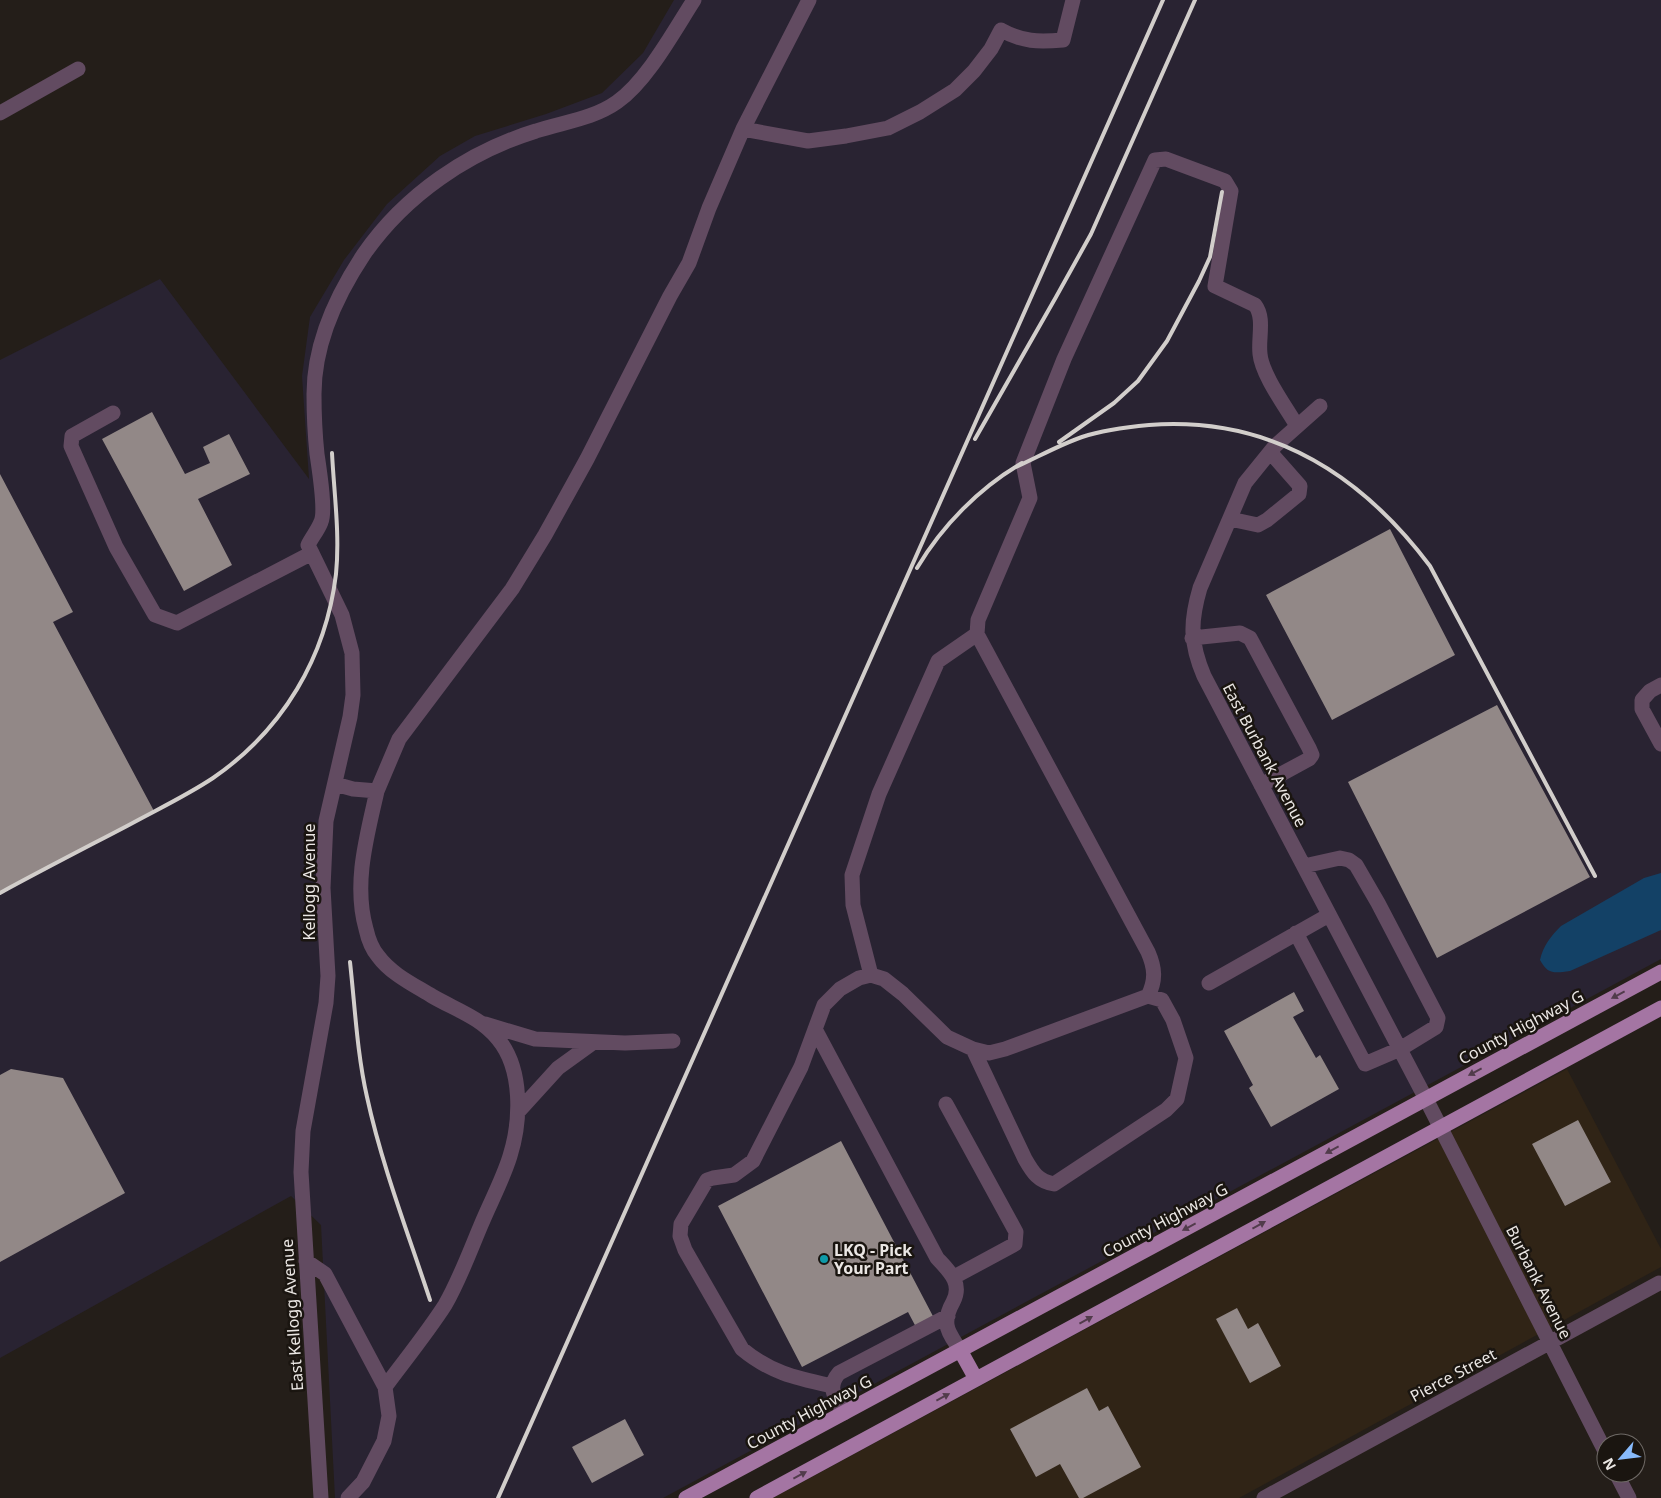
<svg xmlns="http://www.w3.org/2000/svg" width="1661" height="1498" viewBox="0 0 1661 1498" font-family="'Noto Sans',sans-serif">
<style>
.commercial{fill:#302416}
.industrial{fill:#292332}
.water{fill:#134166}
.building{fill:#928887}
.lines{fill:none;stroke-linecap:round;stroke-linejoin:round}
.minor{stroke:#624b61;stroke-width:15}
.major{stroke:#a475a3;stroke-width:15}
.rail{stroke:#d2cecb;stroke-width:4}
.oneway{fill:#513b4b}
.culture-dot{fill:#0f9aa8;stroke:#1a1510;stroke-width:2}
.labels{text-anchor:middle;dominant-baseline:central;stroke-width:5;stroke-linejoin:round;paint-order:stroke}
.street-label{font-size:16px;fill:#ebe7e4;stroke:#1a1510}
.poi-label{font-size:16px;font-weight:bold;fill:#ebe7e4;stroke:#1a1510;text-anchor:start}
</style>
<rect width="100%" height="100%" fill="#241e19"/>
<path class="commercial" d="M 1567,1069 L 1661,1249 L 1661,1267 L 1239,1498 L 773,1498 Z"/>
<path class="industrial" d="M 674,0 L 1661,0 L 1661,959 L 663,1498 L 335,1498 L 321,1225 L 291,1196 L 0,1358 L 0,360 L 160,279 L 309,479 L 302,376 L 310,317 L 344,260 L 387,204 L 440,156 L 475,136 L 546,114 L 602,93 L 643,53 Z"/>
<path class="water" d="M 1661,873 L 1661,930 L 1570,971 C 1555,973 1548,975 1540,960 C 1543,946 1551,936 1561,926 L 1644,878 Z"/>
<path class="building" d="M 152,412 L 185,474 L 210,463 L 203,447 L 229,434 L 250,474 L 198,499 L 232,565 L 184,591 L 102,439 Z
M 0,474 L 73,612 L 53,622 L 154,811 L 0,893 Z
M 1390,529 L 1455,655 L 1332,720 L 1266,595 Z
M 1497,705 L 1590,877 L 1437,958 L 1348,782 Z
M 1294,992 L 1304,1011 L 1293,1017 L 1316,1058 L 1320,1055 L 1339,1089 L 1271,1127 L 1249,1088 L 1253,1085 L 1224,1031 Z
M 11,1069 L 63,1078 L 125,1193 L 0,1262 L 0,1075 Z
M 1578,1120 L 1611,1182 L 1565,1206 L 1532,1144 Z
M 841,1141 L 935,1320 L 917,1329 L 908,1312 L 802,1367 L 718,1206 Z
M 1237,1308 L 1248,1329 L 1258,1323 L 1281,1366 L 1250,1383 L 1216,1319 Z
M 1087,1388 L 1099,1411 L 1108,1406 L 1141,1467 L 1083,1498 L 1079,1498 L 1060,1464 L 1036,1477 L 1010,1429 Z
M 625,1419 L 644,1455 L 592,1483 L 572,1447 Z"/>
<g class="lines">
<path class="minor" d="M 0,113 L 78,69
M 743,129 L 808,141 L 846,136 L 888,128 L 920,112 L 955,90 L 974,71 L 991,49 L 1001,30 C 1023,42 1038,42 1063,40 L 1073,0
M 1320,406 L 1275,446 L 1245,483 L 1200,588 C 1190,622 1190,643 1204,676 L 1426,1099 L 1606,1453
M 113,413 L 72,436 L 71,446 L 116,547 L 155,615 L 177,623 L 312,553
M 1230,519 L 1258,525 L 1267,520 L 1299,494 L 1300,486 L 1270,452
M 1192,638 L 1240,633 L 1250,638 L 1309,748 L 1312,755 L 1309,759 L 1261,785
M 1661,685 L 1650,691 L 1642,700 L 1642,709 L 1661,744
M 335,784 L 353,789 L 377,791 L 399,739 L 512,589 L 545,535 L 587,459 L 670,296 L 689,263 L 709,208 L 743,129 L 809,0
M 377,791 C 367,836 353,883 366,929 C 368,938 372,949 378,956 C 391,974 414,985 432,996 C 456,1010 480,1017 498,1039 C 523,1069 521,1121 510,1156 C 503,1179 490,1203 481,1225 C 470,1251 459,1281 445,1305 C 427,1333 405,1360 385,1387
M 1296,933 L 1365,1064 L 1400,1049 L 1436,1027 L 1438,1018 L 1378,903 L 1356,865 L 1349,860 L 1340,858 L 1304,866
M 871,975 L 853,905 L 852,875 L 879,794 L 938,661 L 977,634
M 1209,983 L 1329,915
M 1148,996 C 1156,980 1155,968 1148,952 L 977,634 L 978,620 L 1030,498 L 1023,463 L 1064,359 L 1155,160 L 1166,159 L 1225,181 L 1231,191 L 1215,286 L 1255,305 C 1265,318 1258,338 1260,354 C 1262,375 1286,407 1297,426
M 485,1024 L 535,1039 L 625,1043 L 673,1041
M 815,1029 L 937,1258 C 949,1271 963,1283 953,1302 C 949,1309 946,1317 947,1325 C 948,1334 956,1343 960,1350
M 946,1104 L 1016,1232 L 1015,1244 L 954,1277
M 518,1112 L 558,1068 L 594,1042
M 306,1261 L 325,1274 L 385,1387 L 389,1416 L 384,1441 L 363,1482 L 348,1498
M 832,1386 C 796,1378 771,1373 742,1349 L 685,1250 L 680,1236 L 681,1224 L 707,1180 L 713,1178 L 734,1175 L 753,1161 L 801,1067 L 824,1005 L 840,989 L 859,978 L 871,975 L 884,979 L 903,994 L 947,1037 L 973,1049 L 989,1053 L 1005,1049 L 1148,996 L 1162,1000 L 1173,1020 L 1186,1058 L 1177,1099 L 1166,1110 L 1054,1184 C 1038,1181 1033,1173 1025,1159 L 973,1049
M 844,1413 C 836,1398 826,1388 839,1373 L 948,1316
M 1616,1473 L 1629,1498
M 321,1498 L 301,1172 L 303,1131 L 326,1003 L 328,976 L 323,888 L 326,821 L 350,717 L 353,695 L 352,653 L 342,615 L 308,545 C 312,537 318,530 321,522 C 326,511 319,468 317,454 C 315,435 314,414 314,394 C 314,343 336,296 364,254 C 405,195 468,152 536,131 C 563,122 593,119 617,102 C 647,81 674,31 694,0
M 1264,1498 L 1659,1283"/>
<path class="major" d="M 960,1350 L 976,1379
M 686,1498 L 1661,972
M 757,1498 L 1661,1008"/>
<path class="rail" d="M 975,439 L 1056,297 L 1091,234 L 1195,0
M 1059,442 L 1114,403 L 1138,381 L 1167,341 L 1199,281 L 1210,257 L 1222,192
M 1016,467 C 1038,457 1059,445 1082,437 C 1103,430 1127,427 1149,425 C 1269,416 1360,473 1430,566 L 1595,876
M 917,568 C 942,526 979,488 1022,463
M 0,893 C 42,870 85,848 127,826 C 156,810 186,796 213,778 C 283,730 326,657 336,574 C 340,534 334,493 332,453
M 350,962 C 355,1007 357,1053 367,1097 C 382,1166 408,1233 430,1300
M 498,1498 L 1163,0"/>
</g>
<defs><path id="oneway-solid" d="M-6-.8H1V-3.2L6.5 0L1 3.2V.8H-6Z" transform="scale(1.25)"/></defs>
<g class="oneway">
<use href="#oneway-solid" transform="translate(1618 995) rotate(152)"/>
<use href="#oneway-solid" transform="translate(1475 1072) rotate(152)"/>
<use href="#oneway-solid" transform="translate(1332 1150) rotate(152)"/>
<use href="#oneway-solid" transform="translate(1259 1225) rotate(-29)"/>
<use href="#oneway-solid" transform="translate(1189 1227) rotate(152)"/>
<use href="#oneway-solid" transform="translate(1086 1320) rotate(-29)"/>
<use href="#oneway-solid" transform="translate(943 1397) rotate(-28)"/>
<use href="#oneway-solid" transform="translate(800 1475) rotate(-28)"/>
</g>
<circle class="culture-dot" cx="824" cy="1259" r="5"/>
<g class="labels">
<g class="street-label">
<text transform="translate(1265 755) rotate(62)">East Burbank Avenue</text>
<text transform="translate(309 882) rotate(-90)">Kellogg Avenue</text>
<text transform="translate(1521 1027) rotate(-28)">County Highway G</text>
<text transform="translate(1165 1220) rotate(-28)">County Highway G</text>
<text transform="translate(1539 1282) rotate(63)">Burbank Avenue</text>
<text transform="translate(292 1315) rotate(-94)">East Kellogg Avenue</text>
<text transform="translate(1453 1375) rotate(-28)">Pierce Street</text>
<text transform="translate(809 1412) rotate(-28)">County Highway G</text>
</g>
<g class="poi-label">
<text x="834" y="1250">LKQ - Pick<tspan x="834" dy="18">Your Part</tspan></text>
</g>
</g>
<g transform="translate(1621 1458) rotate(242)"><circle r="24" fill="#1a1510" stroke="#6e6965"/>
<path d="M0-4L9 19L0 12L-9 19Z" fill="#88bbfc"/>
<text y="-8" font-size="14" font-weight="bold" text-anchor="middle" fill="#ebe7e4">N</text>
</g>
</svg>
